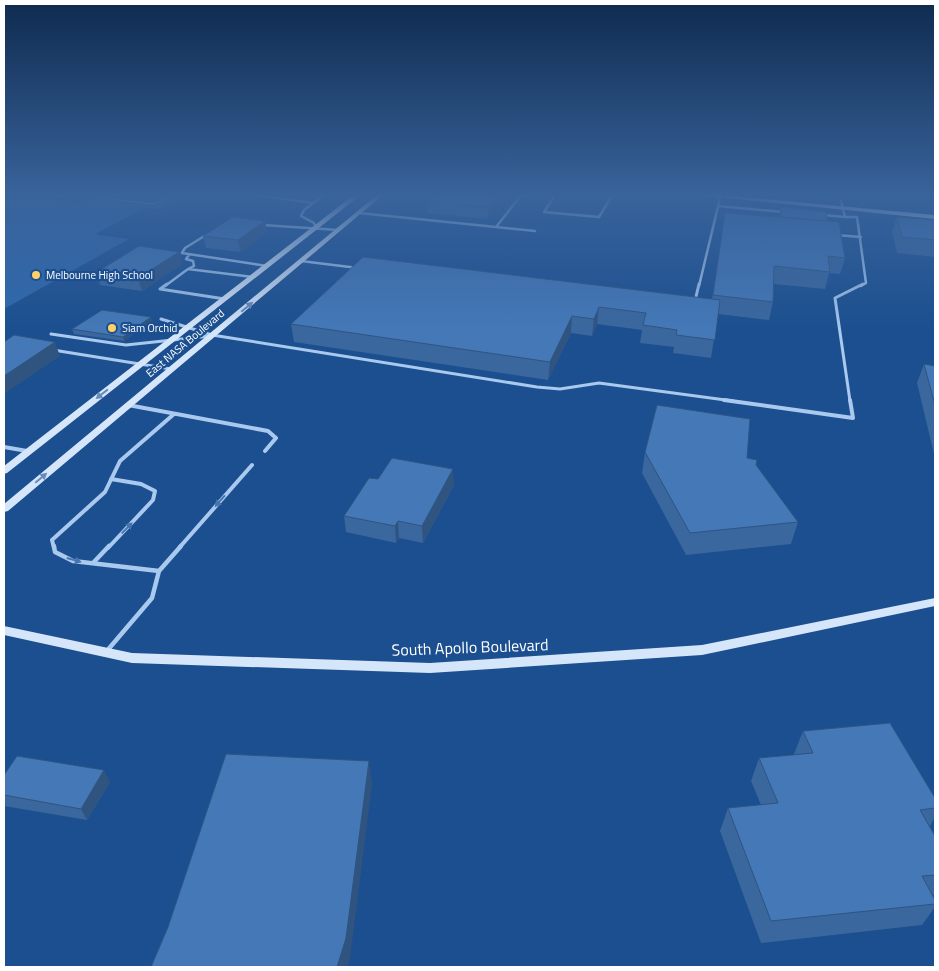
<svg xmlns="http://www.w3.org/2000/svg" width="939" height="971" viewBox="0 0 939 971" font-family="'Titillium Web',sans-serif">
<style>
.green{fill:#2e69ad}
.water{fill:#3c6290;stroke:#9cc4f0}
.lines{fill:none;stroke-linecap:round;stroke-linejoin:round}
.lane-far3{stroke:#a9c9ee;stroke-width:2.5}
.lane-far2{stroke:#a9c9ee;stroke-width:3}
.lane-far1{stroke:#a9c9ee;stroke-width:4}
.lane{stroke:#a9c9ee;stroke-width:4.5}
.secondary{fill:#d6e6fa;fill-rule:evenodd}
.wall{fill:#3a679d}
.shaded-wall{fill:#305480}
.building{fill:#4478b7;stroke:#305480}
.oneway{fill:#668bba}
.oneway2{fill:#4674ac}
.poi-dot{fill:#ffd166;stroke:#1b4f8f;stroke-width:2}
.labels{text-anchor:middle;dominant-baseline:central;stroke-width:4.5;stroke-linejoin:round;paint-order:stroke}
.far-poi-label{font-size:11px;fill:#fff;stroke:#1b4f8f;text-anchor:start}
.far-street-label{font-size:11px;fill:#fff;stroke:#1b4f8f}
.near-street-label{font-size:16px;fill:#fff;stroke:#1b4f8f}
</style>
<rect width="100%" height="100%" fill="#1b4f8f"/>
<path class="green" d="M 4,194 L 78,203 L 96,194 L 187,194 L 160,209 L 144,208 L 97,233 L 97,235 L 129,239 L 4,309 Z"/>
<path class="water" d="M 109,194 L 177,194 L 154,204 L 100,198 Z"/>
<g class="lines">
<path class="lane-far3" d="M 250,194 L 313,203
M 556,194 L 544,212 L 599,217 L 613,194
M 718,206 L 784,212
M 359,213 L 496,227 L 522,194
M 823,215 L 845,217 L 841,201
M 845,217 L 857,217 L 866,283 L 861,286
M 263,225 L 338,230
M 496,227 L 535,231
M 316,228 L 314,223 L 301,216 L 304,210 L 325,194
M 206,235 L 185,248 L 182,253 L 267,266
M 836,235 L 861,237
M 301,261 L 358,268
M 188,269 L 194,266 L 193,261 L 186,259 L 189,255
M 165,286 L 188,269 L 253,277
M 699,286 L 721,194"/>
<path class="lane-far2" d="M 167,284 L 160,289 L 225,299
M 695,301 L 699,284
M 161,319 L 212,335 L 537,387 L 560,389 L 599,383 L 733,401
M 51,334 L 126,345 L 210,336
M 53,350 L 171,369
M 850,401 L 835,298 L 863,284"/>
<path class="lane-far1" d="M 724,400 L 853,418 L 850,400
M 128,405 L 268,431 L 276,438 L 265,451
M 4,447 L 27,451
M 54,548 L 52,540 L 105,492 L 120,461 L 174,414
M 108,548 L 153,500 L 155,491 L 141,484 L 111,479
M 179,548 L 252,465"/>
<path class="lane" d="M 54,546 L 55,552 L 73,561 L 159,571
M 93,563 L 109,546
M 106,652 L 152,598 L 159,571 L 181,546"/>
<path class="secondary" d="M 355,194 L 362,194 L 7,473 L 4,474 L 4,466 Z
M 378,194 L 384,194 L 8,511 L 4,512 L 4,504 Z
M 688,194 L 710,194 L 935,215 L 935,219 Z
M 935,598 L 935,606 L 702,655 L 430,673 L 132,663 L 4,635 L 4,626 L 132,653 L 430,663 L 702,645 Z"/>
</g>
<path class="wall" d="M 14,194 L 78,194 L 66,199 Z
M 274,194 L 308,194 L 303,198 Z
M 436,194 L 508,194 L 488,219 L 428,213 L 428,201 Z
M 781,207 L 827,221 L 845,258 L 840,274 L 829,273 L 825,289 L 774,284 L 773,302 L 769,320 L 718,314 L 711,358 L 673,353 L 674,347 L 640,343 L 642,330 L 597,324 L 592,336 L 571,333 L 548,380 L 294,342 L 291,324 L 712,299 L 725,213 L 779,217 Z
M 897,217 L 935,220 L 935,257 L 897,253 L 892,232 Z
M 265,221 L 267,232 L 240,252 L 206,248 L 203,236 Z
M 179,252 L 182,264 L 142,291 L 100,285 L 97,272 Z
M 152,321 L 124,341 L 74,334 L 72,329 Z
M 924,364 L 935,366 L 935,458 L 917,383 Z
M 645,452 L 747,458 L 756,465 L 798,522 L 791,544 L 686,555 L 642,473 Z
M 378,479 L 454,485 L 423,543 L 399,538 L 396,543 L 346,532 L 344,516 Z
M 803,731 L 935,798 L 935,817 L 930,826 L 935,836 L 935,895 L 933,895 L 935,900 L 935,907 L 922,925 L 761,943 L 720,831 L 728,808 L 761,805 L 751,781 L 759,758 L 794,755 L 794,754 Z
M 4,775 L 110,782 L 87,820 L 4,806 Z"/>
<path class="shaded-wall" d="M 65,194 L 78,194 L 66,199 Z
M 302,194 L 308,194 L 303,198 Z
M 500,194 L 508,194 L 488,219 L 488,207 Z
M 265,221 L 267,232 L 240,252 L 238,240 Z
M 179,252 L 182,264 L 142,291 L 138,278 Z
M 599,307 L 597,324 L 592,336 L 594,319 Z
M 572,316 L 571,333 L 548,380 L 550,362 Z
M 151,317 L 152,321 L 124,341 L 123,337 Z
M 55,342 L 60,356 L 4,394 L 4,376 Z
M 453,469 L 454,485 L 423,543 L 422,526 Z
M 398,521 L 399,538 L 396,543 L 395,526 Z
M 369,761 L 372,784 L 350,959 L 347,967 L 337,967 Z
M 104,770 L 110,782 L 87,820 L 81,809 Z"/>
<path class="building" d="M 436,194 L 500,194 L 488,207 L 428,201 Z
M 781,207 L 826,212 L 827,221 L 781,217 Z
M 725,213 L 839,222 L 845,258 L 828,256 L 830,272 L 774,266 L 773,302 L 713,295 Z
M 233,217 L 265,221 L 238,240 L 203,236 Z
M 897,217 L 935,220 L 935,240 L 902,237 Z
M 139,246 L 179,252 L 138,278 L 97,272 Z
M 363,257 L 720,300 L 715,340 L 676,335 L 677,330 L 643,325 L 646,313 L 599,307 L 594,319 L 572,316 L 550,362 L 291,324 Z
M 102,310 L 151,317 L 123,337 L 72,329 Z
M 14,335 L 55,342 L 4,376 L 4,342 Z
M 924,364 L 935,366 L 935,405 Z
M 657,405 L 750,419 L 747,458 L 757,460 L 756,465 L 798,522 L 690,533 L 645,452 Z
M 392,458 L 453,469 L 422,526 L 398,521 L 395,526 L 344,516 L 369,478 L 378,479 Z
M 890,723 L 935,798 L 935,808 L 920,810 L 935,836 L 935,875 L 922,876 L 935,900 L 935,904 L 771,921 L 728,808 L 778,803 L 759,758 L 813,753 L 803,731 Z
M 226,754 L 369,761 L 346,938 L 337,967 L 151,967 L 168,927 Z
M 17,756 L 104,770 L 81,809 L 4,795 L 4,775 Z"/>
<defs><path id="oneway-solid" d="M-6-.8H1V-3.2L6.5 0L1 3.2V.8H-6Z" transform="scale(1.25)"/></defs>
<g class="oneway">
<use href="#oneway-solid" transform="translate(247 307) rotate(-40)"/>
<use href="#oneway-solid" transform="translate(102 394) rotate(142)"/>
<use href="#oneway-solid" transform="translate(41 478) rotate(-40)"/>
</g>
<g class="oneway2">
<use href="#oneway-solid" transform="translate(220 501) rotate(131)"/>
<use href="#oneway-solid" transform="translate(127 528) rotate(-46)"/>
<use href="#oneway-solid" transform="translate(74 560) rotate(16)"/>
</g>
<linearGradient id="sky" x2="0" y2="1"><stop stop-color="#0f2b4f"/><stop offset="0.59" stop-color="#39639b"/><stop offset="1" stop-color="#39639b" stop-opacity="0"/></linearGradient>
<rect width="939" height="330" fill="url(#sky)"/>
<g class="poi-dot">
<circle cx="36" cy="275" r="5"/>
<circle cx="112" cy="328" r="5"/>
</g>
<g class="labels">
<g class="far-poi-label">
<text x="46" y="275">Melbourne High School</text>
<text x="122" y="328">Siam Orchid</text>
</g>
<g class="far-street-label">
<text transform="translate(185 343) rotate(-40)">East NASA Boulevard</text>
</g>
<g class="near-street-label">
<text transform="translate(470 647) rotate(-2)">South Apollo Boulevard</text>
</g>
</g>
<rect width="939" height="971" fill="none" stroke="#ffffff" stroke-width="10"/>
</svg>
